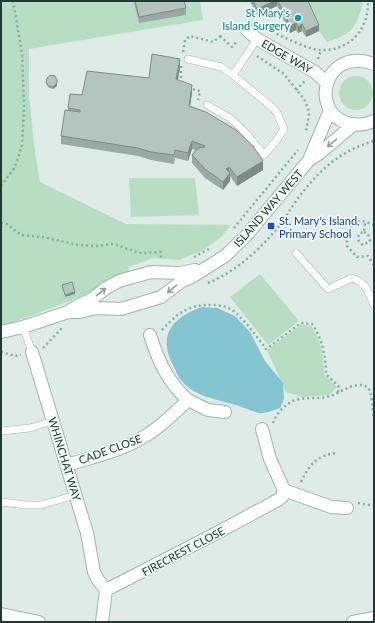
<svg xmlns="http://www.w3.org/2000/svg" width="375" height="623" viewBox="0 0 375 623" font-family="Lato,sans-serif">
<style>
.green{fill:#b7ddc2}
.water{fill:#85c5d1}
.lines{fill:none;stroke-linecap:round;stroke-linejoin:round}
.service-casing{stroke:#a2b3ad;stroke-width:8}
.minor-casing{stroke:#a2b3ad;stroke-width:14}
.path{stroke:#7fafa0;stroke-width:2.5;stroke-dasharray:2 3;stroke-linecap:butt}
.service{stroke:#fff;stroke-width:7}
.minor{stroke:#fff;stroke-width:12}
.wall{fill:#9ba9a4}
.shaded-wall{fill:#7e8a86}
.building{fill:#b4c5bf;stroke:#7e8a86}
.oneway{stroke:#909d9a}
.culture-dot{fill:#0f9aa8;stroke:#eff7f3;stroke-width:1.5}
.transit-dot{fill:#1a4fb4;stroke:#eff7f3;stroke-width:1.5}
.labels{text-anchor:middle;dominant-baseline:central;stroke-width:3.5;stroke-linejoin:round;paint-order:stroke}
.culture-label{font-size:11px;fill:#0d838f;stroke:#eff7f3;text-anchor:end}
.street-label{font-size:11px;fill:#203b34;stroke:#eff7f3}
.transit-label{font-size:11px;fill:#164399;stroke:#eff7f3;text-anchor:start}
</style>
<rect width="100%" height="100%" fill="#dfebe6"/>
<path class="green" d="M 1,1 L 200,1 L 203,20 L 29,49 L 29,96 L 35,152 L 40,182 L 126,224 L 231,225 L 220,238 L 202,251 L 179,260 L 154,258 L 128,267 L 130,274 L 104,284 L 83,296 L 1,327 Z
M 305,1 L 362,1 L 363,4 C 355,28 353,34 327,42 L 319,31 Z
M339 93a17 17 0 1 1 34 0a17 17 0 1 1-34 0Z
M 129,178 L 195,178 L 199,215 L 131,217 Z
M 260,274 L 299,321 L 268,345 L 230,297 Z
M 301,325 L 311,326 C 321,339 324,358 324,374 L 337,387 L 329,395 L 303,397 L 286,392 L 267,350 Z"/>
<path class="water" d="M 202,307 L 217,308 L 235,316 L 250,332 L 265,361 L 283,383 L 284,399 L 280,408 C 274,410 265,414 259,413 C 251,411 243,407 236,405 C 217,399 194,397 181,380 C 178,377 176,371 174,367 C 157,336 171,318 202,307 Z"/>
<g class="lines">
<defs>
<path id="service" d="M 188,59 L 221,67 L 233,75
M 207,105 L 230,118 L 244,131 L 264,155 L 276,141 L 284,129 L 277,113 L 273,108 L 233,75 L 257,39
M 296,253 L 328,289 L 352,278 C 367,283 368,292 374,305
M 23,327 L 32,352
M 1,431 L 30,428 L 53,421
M 1,502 L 26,505 L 41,505 L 76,495"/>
<path id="minor" d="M 247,30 L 257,39 L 315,72 L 327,83
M 374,64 C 324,46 309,111 347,123 C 357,126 365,125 374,121
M 309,160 L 330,110
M 68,312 L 80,312 L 97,308 L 121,309 L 161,297 L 182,281 L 190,278 L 225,256 L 246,236 L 309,160 L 320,153 L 353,125
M 1,332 L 23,327 L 68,312 L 77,306 L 92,299 L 106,288 L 119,281 L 151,272 L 180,273 L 195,270
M 150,335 C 158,360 168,383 188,400
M 32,352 L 87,533 L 94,572 L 98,580 L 106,590
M 262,429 L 270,459 L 284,490
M 67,465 C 93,457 122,451 145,436 C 161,427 174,413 188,400 L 208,410 L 225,412
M 1,614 L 39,622
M 102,622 L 106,590 L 211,536 L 278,500 L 282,497 L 284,490 L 331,507 L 347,508
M 353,622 L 374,618"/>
</defs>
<use href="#service" class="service-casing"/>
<use href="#minor" class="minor-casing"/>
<path class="path" d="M 272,32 C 285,37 308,50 321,50 C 350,51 369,29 368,1
M 220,36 L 232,47 L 237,41
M 183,52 L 185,40 L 190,36 L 213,42 L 222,35
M 257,56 L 284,74 L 304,99 L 308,108 L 309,115 L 306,131
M 318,59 L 321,50
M 181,83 L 181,66
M 188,88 L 200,91 L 198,100
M 296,90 L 306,80
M 1,186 L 15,167 L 22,145 L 24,108 L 22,53 L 13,1
M 1,223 L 7,224 L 21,235 L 43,237 L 78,245 L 95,246 L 114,244 L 139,253 L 161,252 L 161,260
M 374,225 C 370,224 365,221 361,221 C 348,223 347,235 347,246 L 357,257 L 368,256 L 374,265
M 234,228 L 298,150
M 364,232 L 368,234 L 370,241 L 363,245 L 359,242 L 358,237 L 360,233 L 364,232 L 365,222
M 194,257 L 209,249
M 208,283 C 235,272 260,250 279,226 C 285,218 290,210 296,201 C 317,172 339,151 374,141
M 162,330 C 178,313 188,304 213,305 C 220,305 230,307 236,313 C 247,323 257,337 266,349 L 301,323 L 312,324 C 322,338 326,357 326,374 L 339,387 L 338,392
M 43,348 L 62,328
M 1,352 L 15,356 L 21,355
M 273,423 C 276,414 284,405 293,401 C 304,396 318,400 330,396 C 340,393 356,380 367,387 C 373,391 372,410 374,419
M 301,482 C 309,465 317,455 337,453
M 358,503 L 374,506"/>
<use href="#service" class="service"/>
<use href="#minor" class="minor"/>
</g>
<path class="wall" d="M 134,1 L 184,1 L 186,8 L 186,15 L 139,23 Z
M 250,1 L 308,1 L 319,31 L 306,37 L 302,31 L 298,33 L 296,30 L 290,33 L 277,6 L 257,15 Z
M 180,68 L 178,80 L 192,93 L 190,106 L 263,170 L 237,186 L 230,176 L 230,181 L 223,190 L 205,178 L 192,163 L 192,155 L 196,150 L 192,149 L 188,161 L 175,158 L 174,164 L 151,160 L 138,156 L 61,144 L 61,136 L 68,111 L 68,108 L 82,95 L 149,78 Z
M 46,82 L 57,86 L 53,89 L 49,88 L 46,84 Z"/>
<path class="shaded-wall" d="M 274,1 L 277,1 L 277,6 L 257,15 L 257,9 Z
M 296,23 L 296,30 L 290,33 L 290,26 Z
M 302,24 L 302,31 L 298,33 L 298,27 Z
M 319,25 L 319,31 L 306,37 L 306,31 Z
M 180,59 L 180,68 L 176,87 L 176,79 Z
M 57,83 L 57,86 L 53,89 L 53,87 Z
M 192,85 L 192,93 L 189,114 L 189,106 Z
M 192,141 L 192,149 L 188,161 L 188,153 Z
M 263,161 L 263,170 L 237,186 L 237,177 Z
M 229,167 L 229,174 L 230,173 L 230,181 L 223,190 L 223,182 L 226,169 Z
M 75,292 L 75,294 L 65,297 L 65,295 Z"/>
<path class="building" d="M 135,1 L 184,1 L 186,8 L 139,17 Z
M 253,1 L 274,1 L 257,9 Z
M 278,1 L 308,1 L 319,25 L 306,31 L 302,24 L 298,27 L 296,23 L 290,26 Z
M 152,54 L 180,59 L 176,79 L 192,85 L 189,106 L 206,112 L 236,130 L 253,146 L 263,161 L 237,177 L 229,167 L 226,169 L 230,173 L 223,182 L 205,169 L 192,155 L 196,150 L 201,147 L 204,148 L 205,146 L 192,141 L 188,153 L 175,150 L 174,155 L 151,152 L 138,148 L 61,136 L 65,110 L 80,112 L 80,110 L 68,108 L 70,94 L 82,95 L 87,71 L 149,78 Z
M 51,75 L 55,76 L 57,80 L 57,83 L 53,87 L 49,86 L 46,82 L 47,78 Z
M 72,282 L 75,292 L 65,295 L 62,285 Z"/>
<defs><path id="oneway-shaft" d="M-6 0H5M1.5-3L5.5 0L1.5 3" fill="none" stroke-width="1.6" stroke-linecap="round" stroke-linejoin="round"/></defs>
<g class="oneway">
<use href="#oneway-shaft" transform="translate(332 143) rotate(140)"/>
<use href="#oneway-shaft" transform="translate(172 289) rotate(140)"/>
<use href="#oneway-shaft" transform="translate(101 292) rotate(-39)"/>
</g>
<circle class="culture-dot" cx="298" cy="18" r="4"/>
<rect class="transit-dot" x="267" y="222" width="8" height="8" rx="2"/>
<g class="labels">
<g class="culture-label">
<text x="290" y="12">St Mary's<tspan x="290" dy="13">Island Surgery</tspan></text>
</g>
<g class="street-label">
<text transform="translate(287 56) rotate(30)">EDGE WAY</text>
<text transform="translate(268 208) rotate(-49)">ISLAND WAY WEST</text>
<text transform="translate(110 449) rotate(-20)">CADE CLOSE</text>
<text transform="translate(65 459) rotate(73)">WHINCHAT WAY</text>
<text transform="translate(183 551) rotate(-28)">FIRECREST CLOSE</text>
</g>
<g class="transit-label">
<text x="279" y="220">St. Mary's Island,<tspan x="279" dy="13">Primary School</tspan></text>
</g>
</g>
<rect width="375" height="623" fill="none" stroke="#203b34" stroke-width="4"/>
</svg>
